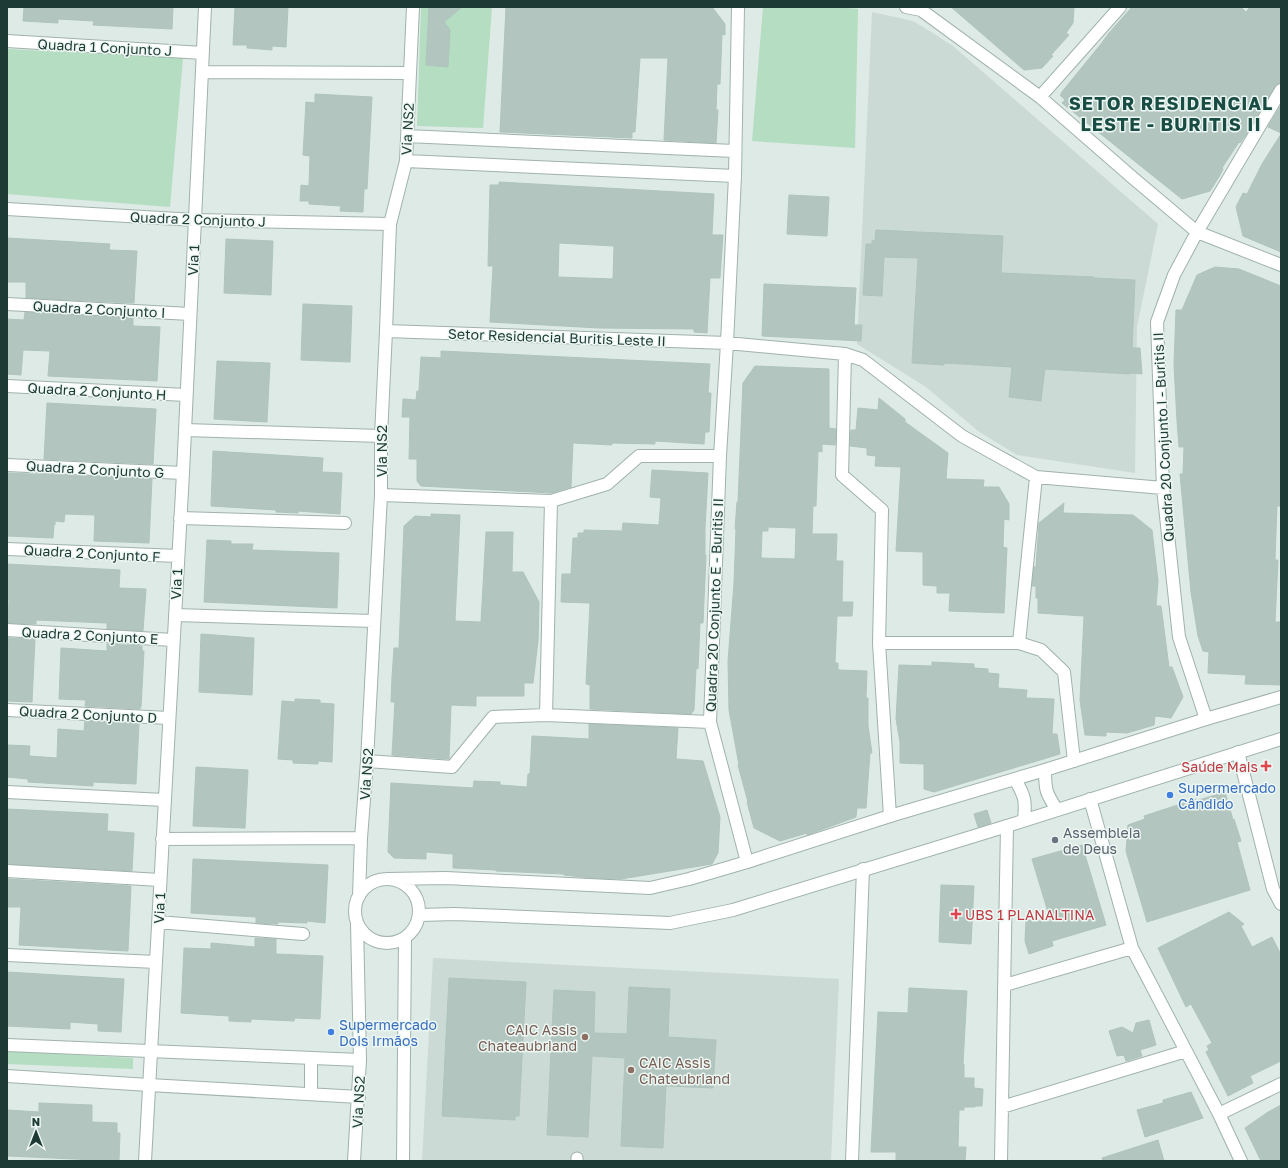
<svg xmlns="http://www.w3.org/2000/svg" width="1288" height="1168" viewBox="0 0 1288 1168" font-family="'Golos Text',sans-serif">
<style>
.built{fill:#cbdad4}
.green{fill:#b4ddc1}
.building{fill:#b2c5be;stroke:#afc4bd;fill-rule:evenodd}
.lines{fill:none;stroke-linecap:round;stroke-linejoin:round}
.service-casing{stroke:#a0b2ac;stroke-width:13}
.minor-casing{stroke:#a0b2ac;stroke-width:14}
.tertiary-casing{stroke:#a0b2ac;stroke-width:14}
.service{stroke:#fff;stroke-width:11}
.minor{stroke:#fff;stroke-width:12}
.tertiary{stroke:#fff;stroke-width:12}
.health-dot{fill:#e0444e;stroke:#edf7f3;stroke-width:1.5}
.shop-dot{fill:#3f7fe0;stroke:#edf7f3;stroke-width:1.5}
.worship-dot{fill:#6b7280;stroke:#edf7f3;stroke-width:1.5}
.education-dot{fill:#8d6e63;stroke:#edf7f3;stroke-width:1.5}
.labels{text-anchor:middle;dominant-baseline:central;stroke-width:3;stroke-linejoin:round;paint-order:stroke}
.street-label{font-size:14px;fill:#1e3a34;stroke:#edf7f3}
.health-label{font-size:14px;fill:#be3a42;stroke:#edf7f3;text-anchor:end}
.shop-label{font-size:14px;fill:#366cbe;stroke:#edf7f3;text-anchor:start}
.worship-label{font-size:14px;fill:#5b616d;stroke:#edf7f3;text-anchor:start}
.education-label{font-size:14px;fill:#785e54;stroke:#edf7f3;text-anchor:end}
.district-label{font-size:18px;font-weight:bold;letter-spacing:1px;fill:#194d44;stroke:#edf7f3}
</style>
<rect width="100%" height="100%" fill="#ddeae5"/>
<path class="built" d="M 872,12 L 913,21 L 928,30 L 953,46 L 1158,224 L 1137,327 L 1135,473 L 1017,455 L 978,431 L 926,387 L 857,344 Z
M 433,958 L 839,979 L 831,1161 L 422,1161 Z"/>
<path class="green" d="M 421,7 L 492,7 L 483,128 L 417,126 Z
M 763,7 L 834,7 L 858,9 L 855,148 L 752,141 Z
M 7,49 L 183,58 L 170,207 L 7,194 Z
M 7,1051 L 133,1058 L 133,1069 L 7,1064 Z"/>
<path class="building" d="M 24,7 L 173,7 L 172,29 L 93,25 L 94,21 L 58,19 L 58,23 L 23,21 Z
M 235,7 L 288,7 L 286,47 L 272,46 L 272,50 L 247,48 L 247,45 L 233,45 Z
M 429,7 L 462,7 L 444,22 L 450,30 L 448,67 L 426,65 Z
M 506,7 L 712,7 L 725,24 L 725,35 L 722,34 L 720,84 L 717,84 L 716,110 L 718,110 L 716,143 L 664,140 L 668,58 L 640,58 L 635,132 L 632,132 L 632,138 L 500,132 Z
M 951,7 L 1074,7 L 1073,23 L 1066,33 L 1069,35 L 1051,55 L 1053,56 L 1042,68 L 1024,70 Z
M 1132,7 L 1241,7 L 1246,12 L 1250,7 L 1281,7 L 1281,83 L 1275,86 L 1245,136 L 1240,143 L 1239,142 L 1222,168 L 1223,169 L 1220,175 L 1210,191 L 1182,199 L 1062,103 L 1065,100 L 1060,95 L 1062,93 L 1061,93 L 1101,44 L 1109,33 Z
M 315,94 L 372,97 L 367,189 L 364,189 L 363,212 L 340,211 L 341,206 L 309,204 L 309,201 L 300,201 L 301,185 L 309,186 L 310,156 L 303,155 L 306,102 L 315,103 Z
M 1281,105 L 1281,133 L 1268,127 Z
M 1281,134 L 1281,252 L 1243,236 L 1236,207 L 1243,193 L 1247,194 L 1262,164 Z
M 499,182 L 714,194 L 712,235 L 723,235 L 720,278 L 710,278 L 707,333 L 694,332 L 694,329 L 599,328 L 490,322 L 493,266 L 488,266 L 490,185 L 499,185 ZM 559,243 L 614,246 L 613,279 L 558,277 Z
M 789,195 L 829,197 L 827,236 L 787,234 Z
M 876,230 L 1003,236 L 1001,273 L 1094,277 L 1094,278 L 1135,280 L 1132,348 L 1140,348 L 1142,374 L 1130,373 L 1130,374 L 1045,369 L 1041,401 L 1009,397 L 1012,367 L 944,363 L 944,365 L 912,363 L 918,258 L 884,257 L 882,296 L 863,295 L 866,244 L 872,244 L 872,240 L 875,241 Z
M 7,238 L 110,244 L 109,250 L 137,251 L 134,303 L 26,298 L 26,282 L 7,282 Z
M 226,239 L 273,241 L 271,295 L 224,293 Z
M 1215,267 L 1239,269 L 1281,286 L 1281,494 L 1280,506 L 1277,506 L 1275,560 L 1278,560 L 1275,622 L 1281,622 L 1281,685 L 1245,684 L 1246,675 L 1208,673 L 1209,652 L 1203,651 L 1198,636 L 1191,592 L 1180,474 L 1183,474 L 1184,447 L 1179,447 L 1177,421 L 1174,365 L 1176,310 L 1182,310 L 1197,275 Z
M 764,284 L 856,288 L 854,325 L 862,325 L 861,341 L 762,336 Z
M 303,304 L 352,306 L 350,362 L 301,360 Z
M 25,312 L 133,318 L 133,326 L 160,327 L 157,381 L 48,376 L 50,351 L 23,350 L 21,375 L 7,374 L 7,319 L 24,320 Z
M 441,351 L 710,364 L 708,393 L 711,393 L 709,432 L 705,432 L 704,444 L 655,441 L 655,444 L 612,443 L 612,445 L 573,443 L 571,487 L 551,493 L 421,486 L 417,481 L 417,459 L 409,459 L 410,417 L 402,417 L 403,399 L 416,400 L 417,391 L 419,391 L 421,357 L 441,358 Z
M 217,361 L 270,363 L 267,422 L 214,419 Z
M 755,366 L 829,369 L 829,428 L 836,429 L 835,445 L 822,444 L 822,452 L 818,451 L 816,506 L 813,506 L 812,534 L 837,534 L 836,561 L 843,561 L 842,602 L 853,602 L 852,616 L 837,616 L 835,663 L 838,663 L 838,670 L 867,671 L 866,698 L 868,698 L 868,726 L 872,753 L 870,753 L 866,808 L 857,808 L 856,817 L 807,835 L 807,833 L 780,841 L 754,828 L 747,802 L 748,802 L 738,765 L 739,765 L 729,710 L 728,661 L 734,583 L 736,529 L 735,529 L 737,502 L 738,502 L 743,383 ZM 768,527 L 796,528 L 795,559 L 761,558 L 762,531 L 768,531 Z
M 879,398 L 905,419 L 905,422 L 948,453 L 946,479 L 984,480 L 983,487 L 999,487 L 1009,504 L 1009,520 L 1004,519 L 1003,547 L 1007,548 L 1004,613 L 949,611 L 950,593 L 937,593 L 937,586 L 923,585 L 923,552 L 896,551 L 901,467 L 875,466 L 876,456 L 867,455 L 867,448 L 850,446 L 851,430 L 856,430 L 858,408 L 878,410 Z
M 47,403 L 156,409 L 153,464 L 44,459 Z
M 213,451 L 323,458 L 322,472 L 342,473 L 340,514 L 298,511 L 298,513 L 276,512 L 276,510 L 211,506 Z
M 652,470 L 708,473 L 705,528 L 705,555 L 706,555 L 703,623 L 700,623 L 698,669 L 696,668 L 694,710 L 691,714 L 590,709 L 590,685 L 586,684 L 590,603 L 561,602 L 562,574 L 571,574 L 573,538 L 578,538 L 578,533 L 584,533 L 584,530 L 622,531 L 623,523 L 659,525 L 661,498 L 650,497 Z
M 7,473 L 152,479 L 149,543 L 94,541 L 95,515 L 65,514 L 64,522 L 55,521 L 55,525 L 54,524 L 53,538 L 7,536 Z
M 1064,503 L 1063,513 L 1133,515 L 1152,530 L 1158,581 L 1156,606 L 1161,606 L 1169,667 L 1172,667 L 1183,697 L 1171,718 L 1155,716 L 1154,725 L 1127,733 L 1106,732 L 1106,736 L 1085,735 L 1080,700 L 1084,616 L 1038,613 L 1038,598 L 1036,598 L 1036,586 L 1032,586 L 1034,567 L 1036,567 L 1039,523 Z
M 431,514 L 460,515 L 455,621 L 481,622 L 486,532 L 513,532 L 512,572 L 523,572 L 539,602 L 538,641 L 533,683 L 524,683 L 524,696 L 476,696 L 476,706 L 451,705 L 449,759 L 392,755 L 395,702 L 391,702 L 392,677 L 394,648 L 399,648 L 404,526 L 415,516 L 431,517 Z
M 207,540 L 231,541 L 231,544 L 253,544 L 252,550 L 339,553 L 337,608 L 204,602 Z
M 7,564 L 120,570 L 119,588 L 146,589 L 143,631 L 107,629 L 107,623 L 36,620 L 36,624 L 8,623 L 9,600 L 7,600 Z
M 201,634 L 254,638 L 252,695 L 199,692 Z
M 8,638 L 35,639 L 32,702 L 7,701 Z
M 107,644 L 142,646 L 142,651 L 144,651 L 141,707 L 140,707 L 140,709 L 85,706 L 86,700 L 59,699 L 61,648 L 107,651 Z
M 932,662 L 974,664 L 974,668 L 988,669 L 988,673 L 999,674 L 998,688 L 1027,690 L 1026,698 L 1054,699 L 1052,734 L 1057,734 L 1060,754 L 934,792 L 924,789 L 924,764 L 900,763 L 900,742 L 896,719 L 899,665 L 932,666 Z
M 295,699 L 320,700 L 320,703 L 334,704 L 332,762 L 318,761 L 318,764 L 293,763 L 293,760 L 278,759 L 282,701 L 295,702 Z
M 85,721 L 139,724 L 136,784 L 93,782 L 93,786 L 28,782 L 28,779 L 7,777 L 7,745 L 30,746 L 29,756 L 57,758 L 58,729 L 84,731 Z
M 589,724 L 678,728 L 676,759 L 703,761 L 720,817 L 718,853 L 712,864 L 621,879 L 591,878 L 564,875 L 564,874 L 496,871 L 496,870 L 453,868 L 453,854 L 426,852 L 426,859 L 394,858 L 388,852 L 391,783 L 473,788 L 474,781 L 500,782 L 500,785 L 527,787 L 528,774 L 530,774 L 532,736 L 589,739 Z
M 196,767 L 248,770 L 245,828 L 193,826 Z
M 1225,792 L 1233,820 L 1234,819 L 1241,841 L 1237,842 L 1250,890 L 1147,922 L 1126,851 L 1128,825 L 1145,819 L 1144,816 L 1196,799 L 1196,801 Z
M 7,809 L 108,814 L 107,831 L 134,833 L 132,871 L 7,864 Z
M 987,810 L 991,823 L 978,827 L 974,814 Z
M 1082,845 L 1106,925 L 1052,941 L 1053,946 L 1029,954 L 1025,941 L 1026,920 L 1051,922 L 1032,859 Z
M 193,859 L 328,865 L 325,923 L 307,921 L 307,923 L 278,922 L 278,924 L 256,923 L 256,917 L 191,913 Z
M 7,879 L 131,886 L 128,951 L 19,945 L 21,907 L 7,907 Z
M 941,885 L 974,886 L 971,944 L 939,942 Z
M 1229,912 L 1244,924 L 1241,926 L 1252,947 L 1272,937 L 1281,955 L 1281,1061 L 1250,1076 L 1253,1083 L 1228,1096 L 1206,1052 L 1209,1050 L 1207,1046 L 1212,1043 L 1191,1004 L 1186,1007 L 1158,948 Z
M 255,938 L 276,939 L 276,954 L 323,956 L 320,1019 L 295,1018 L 294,1021 L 251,1019 L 251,1022 L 229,1021 L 229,1016 L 181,1013 L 184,948 L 211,949 L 211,943 L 255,947 Z
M 7,972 L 124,979 L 121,1032 L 98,1031 L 98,1024 L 70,1022 L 70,1029 L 7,1026 Z
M 449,978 L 526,982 L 519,1116 L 515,1116 L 515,1120 L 442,1116 Z
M 629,987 L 670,989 L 668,1037 L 716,1040 L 713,1088 L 666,1086 L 663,1148 L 621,1146 L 625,1058 L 592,1056 L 588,1137 L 547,1135 L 554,990 L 595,992 L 594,1033 L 627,1034 Z
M 909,988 L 967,991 L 963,1064 L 964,1064 L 964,1078 L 974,1078 L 974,1088 L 983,1089 L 982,1106 L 975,1106 L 975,1107 L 964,1107 L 964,1110 L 959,1110 L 958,1147 L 966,1147 L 965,1161 L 896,1161 L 896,1152 L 871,1152 L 878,1012 L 908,1013 Z
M 1149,1020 L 1156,1045 L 1140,1050 L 1142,1056 L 1126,1061 L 1124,1055 L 1117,1056 L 1109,1031 L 1122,1027 L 1133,1033 L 1136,1023 Z
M 1191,1092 L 1203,1118 L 1145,1137 L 1137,1110 L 1163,1103 L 1163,1100 Z
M 39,1103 L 92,1105 L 92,1122 L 117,1123 L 117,1133 L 120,1133 L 119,1161 L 8,1156 L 7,1110 L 39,1112 Z
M 1281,1105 L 1281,1161 L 1261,1161 L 1245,1128 L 1268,1112 Z
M 1158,1140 L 1164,1161 L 1103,1161 L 1102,1158 Z"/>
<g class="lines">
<defs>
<path id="service" d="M 577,1161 L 577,1158"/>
<path id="minor" d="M 738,7 L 735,176 L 727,343 L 720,456 L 710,722 L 747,862
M 906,7 L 921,10 L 1040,97 L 1133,178 L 1197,232 L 1281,265
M 7,41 L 203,53
M 202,72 L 410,73
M 1040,97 L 1120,7
M 407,136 L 734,151
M 406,161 L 735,176
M 7,209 L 195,220 L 390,224
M 7,304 L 190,314
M 386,331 L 727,343 L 845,354 L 863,360 L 962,436 L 1036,477 L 1163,488
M 845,354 L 842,475 L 882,510 L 879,643 L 890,816
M 7,386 L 186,395
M 185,430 L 381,436
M 7,465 L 183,473
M 1036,477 L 1019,643 L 1041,650 L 1064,672 L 1074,761
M 381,495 L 551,501 L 607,484 L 639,456 L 720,456
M 180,518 L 345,523
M 7,549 L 178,556
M 175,615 L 374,621
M 7,630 L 173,640
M 879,643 L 1019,643
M 7,710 L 169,718
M 546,715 L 551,501
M 1206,719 L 1179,637 L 1163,488 L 1157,322 L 1174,275 L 1197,232 L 1281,90
M 1238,752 L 1273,889 L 1281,904
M 367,761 L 452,767 L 493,717 L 546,715 L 710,722
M 7,792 L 164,800
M 1090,799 L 1132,948 L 1219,1114 L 1241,1161
M 162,839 L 361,838
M 7,871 L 160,880
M 359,896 L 361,838 L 367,761 L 381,495 L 381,436 L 386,331 L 390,224 L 406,161 L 413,7
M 158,922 L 303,934
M 7,955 L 156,962
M 1005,985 L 1132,948
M 1002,1107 L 1186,1051
M 1219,1114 L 1281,1084
M 145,1161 L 183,473 L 205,7
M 852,1161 L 863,869
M 1001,1161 L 1007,826"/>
<path id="tertiary" d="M 1045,770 C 1045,790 1046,793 1057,810
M 1015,779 C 1025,797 1026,800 1024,820
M355 911a32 32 0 1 1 64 0a32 32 0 1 1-64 0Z
M 387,879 L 446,878 L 650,888 L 689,879 L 747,862 L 890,816 L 1045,770 L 1206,719 L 1281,697
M 420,915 L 455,914 L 670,923 L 733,910 L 1007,826 L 1281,739
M 7,1045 L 360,1060
M 311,1058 L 311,1094
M 7,1076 L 149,1085 L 359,1097
M 354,1161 L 360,1060 L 357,923
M 403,1161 L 405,939"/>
</defs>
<use href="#service" class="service-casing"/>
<use href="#minor" class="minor-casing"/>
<use href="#tertiary" class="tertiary-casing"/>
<use href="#service" class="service"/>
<use href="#minor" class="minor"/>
<use href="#tertiary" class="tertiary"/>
</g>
<g class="health-dot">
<path d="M1264 760h4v4h4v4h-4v4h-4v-4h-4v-4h4z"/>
<path d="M954 908h4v4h4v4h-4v4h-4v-4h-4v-4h4z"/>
</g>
<g class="shop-dot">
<circle cx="1170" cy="795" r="4"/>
<circle cx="331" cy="1032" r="4"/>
</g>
<circle class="worship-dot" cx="1055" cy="840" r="4"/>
<g class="education-dot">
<circle cx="585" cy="1037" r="4"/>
<circle cx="631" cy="1070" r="4"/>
</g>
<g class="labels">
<g class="street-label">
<text transform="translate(105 47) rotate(3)">Quadra 1 Conjunto J</text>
<text transform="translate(407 129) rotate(-87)">Via NS2</text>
<text transform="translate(198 219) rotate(2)">Quadra 2 Conjunto J</text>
<text transform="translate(193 260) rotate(-87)">Via 1</text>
<text transform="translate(99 309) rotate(3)">Quadra 2 Conjunto I</text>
<text transform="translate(557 337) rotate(2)">Setor Residencial Buritis Leste II</text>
<text transform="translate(97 391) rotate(3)">Quadra 2 Conjunto H</text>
<text transform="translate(1163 437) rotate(-93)">Quadra 20 Conjunto I - Buritis II</text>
<text transform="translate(381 451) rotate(-90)">Via NS2</text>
<text transform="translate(95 469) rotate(3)">Quadra 2 Conjunto G</text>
<text transform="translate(92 553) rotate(3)">Quadra 2 Conjunto F</text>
<text transform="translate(176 584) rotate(-87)">Via 1</text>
<text transform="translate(714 605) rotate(-88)">Quadra 20 Conjunto E - Buritis II</text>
<text transform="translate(90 635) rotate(3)">Quadra 2 Conjunto E</text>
<text transform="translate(88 714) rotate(3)">Quadra 2 Conjunto D</text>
<text transform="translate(366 774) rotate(-86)">Via NS2</text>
<text transform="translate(159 908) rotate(-87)">Via 1</text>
<text transform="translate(358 1102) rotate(-87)">Via NS2</text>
</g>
<g class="health-label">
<text x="1258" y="766">Saúde Mais</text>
<text x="965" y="914" text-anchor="start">UBS 1 PLANALTINA</text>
</g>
<g class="shop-label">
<text x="1178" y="787">Supermercado<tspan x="1178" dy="16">Cândido</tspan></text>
<text x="339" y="1024">Supermercado<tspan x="339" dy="16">Dois Irmãos</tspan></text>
</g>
<g class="worship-label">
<text x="1063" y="832">Assembleia<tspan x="1063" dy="16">de Deus</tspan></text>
</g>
<g class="education-label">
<text x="577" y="1029">CAIC Assis<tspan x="577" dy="16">Chateaubriand</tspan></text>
<text x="639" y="1062" text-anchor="start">CAIC Assis<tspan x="639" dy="16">Chateubriand</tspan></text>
</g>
<g class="district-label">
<text x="1171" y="103">SETOR RESIDENCIAL<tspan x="1171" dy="21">LESTE - BURITIS II</tspan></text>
</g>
</g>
<rect width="1288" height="1168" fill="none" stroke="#1e3a34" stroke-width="16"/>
<g transform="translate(36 1132)" stroke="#edf7f3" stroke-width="3" paint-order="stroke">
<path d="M0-3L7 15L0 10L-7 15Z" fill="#1e3a34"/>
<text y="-6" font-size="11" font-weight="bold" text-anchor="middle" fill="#1e3a34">N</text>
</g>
</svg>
